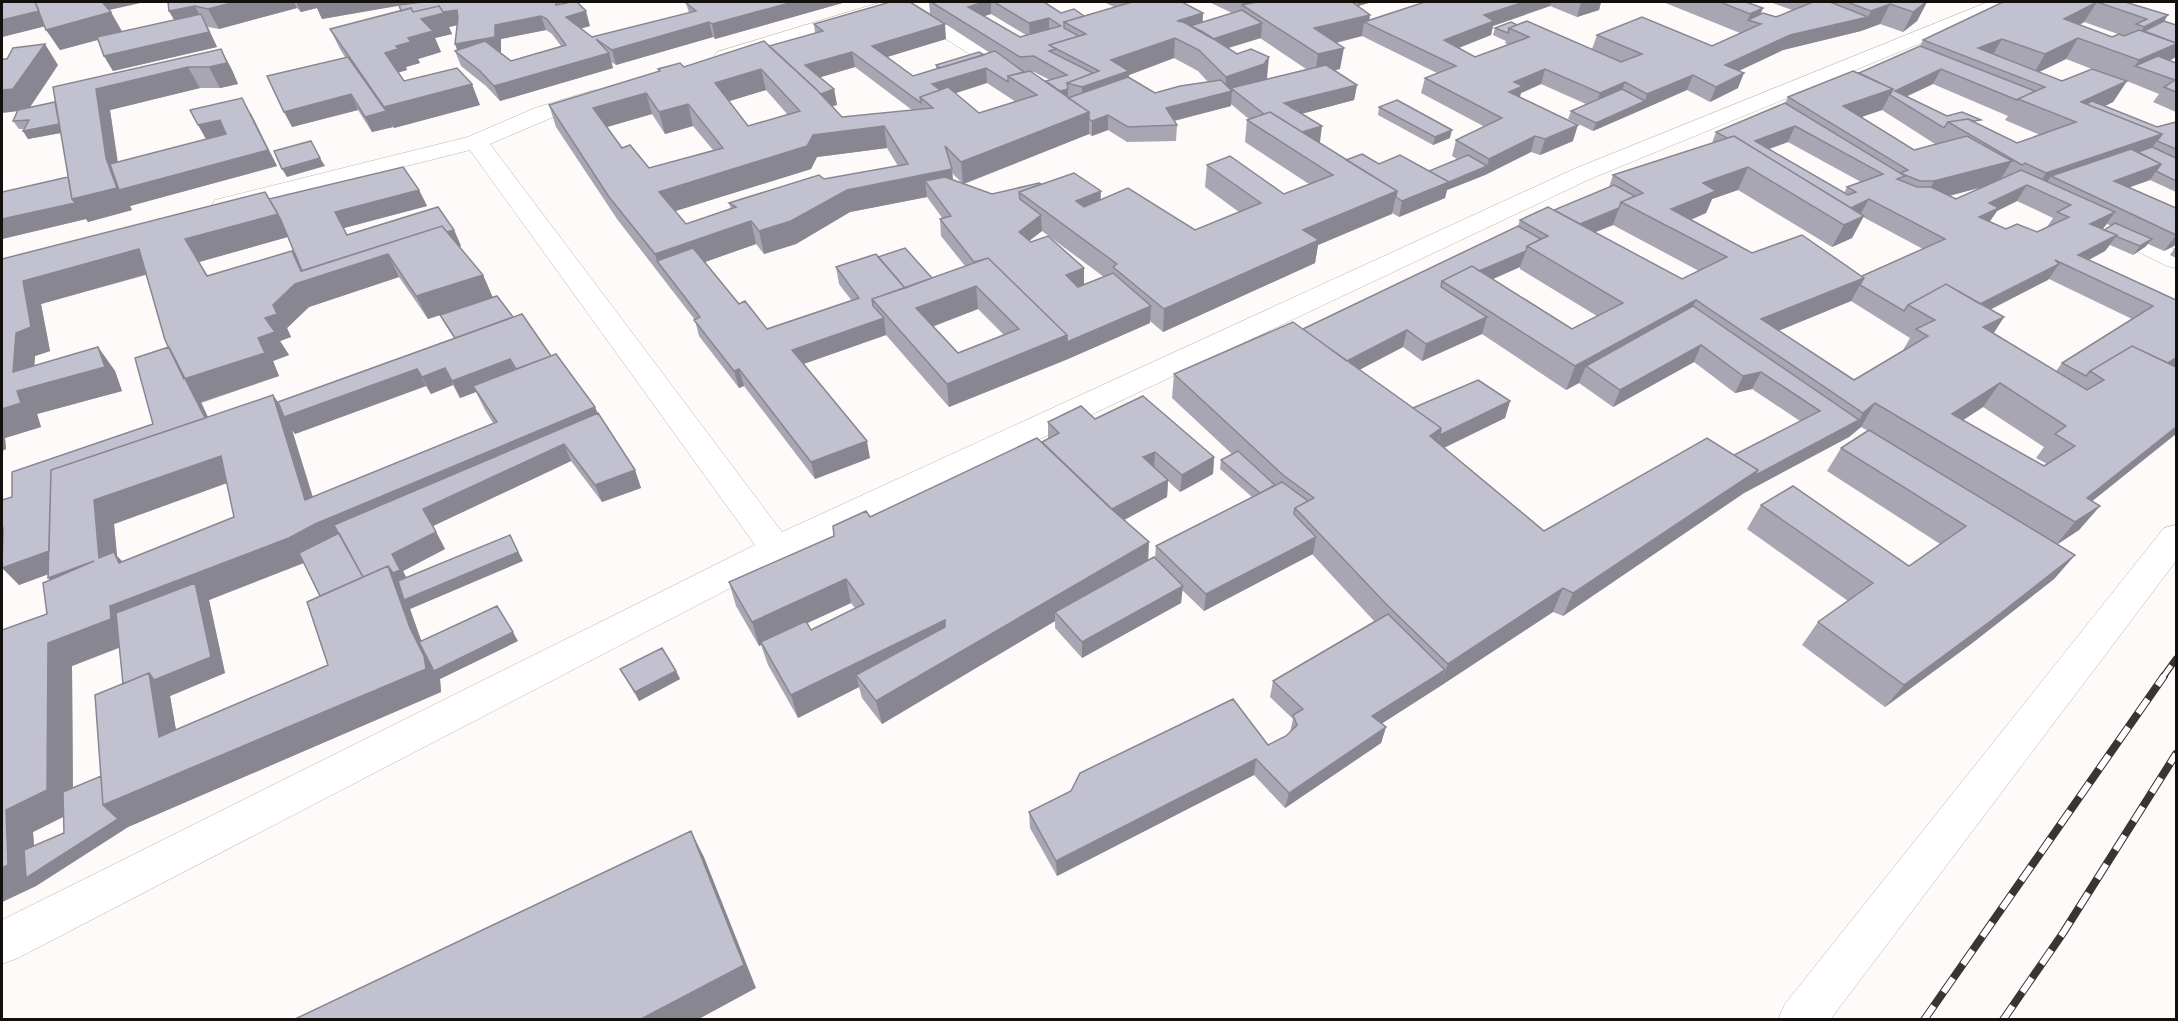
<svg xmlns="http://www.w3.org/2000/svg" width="2178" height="1021" viewBox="0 0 2178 1021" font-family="'Exo 2',sans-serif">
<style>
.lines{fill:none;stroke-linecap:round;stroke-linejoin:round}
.street-casing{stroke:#bfb3aa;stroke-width:1}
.street{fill:#fff;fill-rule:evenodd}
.rail-far1-casing{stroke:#393533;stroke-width:7}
.rail-casing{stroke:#393533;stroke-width:8}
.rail-far1{stroke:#fff;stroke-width:4.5;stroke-dasharray:14;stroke-linecap:butt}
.rail{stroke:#fff;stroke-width:6;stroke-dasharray:17;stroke-linecap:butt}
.wall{fill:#a7a6b2;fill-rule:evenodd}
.shaded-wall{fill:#888791;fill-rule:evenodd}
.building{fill:#c2c1cf;stroke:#888791;stroke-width:1.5;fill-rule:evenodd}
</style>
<rect width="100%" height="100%" fill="#fdfaf9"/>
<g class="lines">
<defs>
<path id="street" d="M 882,2 L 910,2 L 1031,73 L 1034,78 L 1031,83 L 1023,84 L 1015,83 L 899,9 L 731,60 L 724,62 L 717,60 L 714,56 L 717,52 Z
M 1988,2 L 2014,2 L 2011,6 L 1590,179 L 788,558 L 18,958 L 2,964 L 2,920 L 755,545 L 470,150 L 224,212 L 215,210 L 212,205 L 215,200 L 468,137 L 535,108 L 594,90 L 602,92 L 605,97 L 602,102 L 551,118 L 490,144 L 782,532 L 1574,169 Z
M 2064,199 L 2176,250 L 2176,268 L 2167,266 L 2055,211 L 2052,206 L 2055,201 Z
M 2176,525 L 2176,561 L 1830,1020 L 1778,1020 L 1785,1004 L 2164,528 Z"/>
</defs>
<use href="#street" class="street-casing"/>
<use href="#street" class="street"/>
<defs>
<path id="rail-far1" d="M 2163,677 L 2176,659"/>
<path id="rail" d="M 1924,1020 L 2164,676
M 2003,1020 L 2063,933 L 2176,754"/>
</defs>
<use href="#rail-far1" class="rail-far1-casing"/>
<use href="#rail" class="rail-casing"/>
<use href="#rail-far1" class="rail-far1"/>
<use href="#rail" class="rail"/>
</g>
<path class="wall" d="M 2,2 L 109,10 L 122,32 L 174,20 L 169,11 L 168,2 L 562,2 L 560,2 L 560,4 L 590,26 L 581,28 L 592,37 L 689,13 L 686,3 L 691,2 L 846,2 L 715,39 L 713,37 L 616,65 L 611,62 L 613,68 L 500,101 L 486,86 L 461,66 L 455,51 L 457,50 L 457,25 L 449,27 L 452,34 L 435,38 L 441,52 L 418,59 L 420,63 L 406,67 L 407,70 L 398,72 L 404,81 L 480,105 L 394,128 L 392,125 L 393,127 L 372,132 L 358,110 L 292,127 L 345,57 L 340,49 L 330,29 L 401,11 L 399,5 L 322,19 L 317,8 L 301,12 L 297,8 L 219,29 L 208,27 L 217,47 L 113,71 L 104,56 L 98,40 L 60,50 L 45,26 L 2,37 ZM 546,30 L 552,34 L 561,46 L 511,61 L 500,52 L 501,52 L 501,39 Z
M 929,2 L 1044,2 L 1061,13 L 1084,16 L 1114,7 L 1104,2 L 1182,2 L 1203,13 L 1202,22 L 1232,13 L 1209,2 L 1372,2 L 1358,6 L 1369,20 L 1425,2 L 1601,2 L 1599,10 L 1577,17 L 1550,6 L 1493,26 L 1491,35 L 1459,48 L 1475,57 L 1509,45 L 1505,43 L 1506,41 L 1493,35 L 1495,28 L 1517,25 L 1592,49 L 1597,35 L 1712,46 L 1740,33 L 1663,2 L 1746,2 L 1760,14 L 1776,17 L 1792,10 L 1770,2 L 1927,2 L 1917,21 L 1903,32 L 1880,24 L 1861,31 L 1783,50 L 1739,71 L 1738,88 L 1710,102 L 1687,90 L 1593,131 L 1568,119 L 1571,111 L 1586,104 L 1541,84 L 1521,93 L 1520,97 L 1573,141 L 1540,155 L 1531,152 L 1485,175 L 1447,190 L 1445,198 L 1399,217 L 1392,213 L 1318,245 L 1315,263 L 1163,332 L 1150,321 L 1150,323 L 1068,359 L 949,407 L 886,335 L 803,364 L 870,458 L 815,479 L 744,386 L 739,388 L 699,336 L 695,320 L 617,219 L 556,127 L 549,105 L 658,72 L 658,69 L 684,67 L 769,46 L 815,33 L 814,24 L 946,39 L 887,57 L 913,76 L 936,69 L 936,65 L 990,53 L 930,14 ZM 991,14 L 1026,35 L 1020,37 L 984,16 ZM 1362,36 L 1437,73 L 1425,78 L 1421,93 L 1485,127 L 1456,140 L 1452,156 L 1457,159 L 1429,171 L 1346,160 L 1318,142 L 1320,142 L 1301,114 L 1354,100 L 1357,85 L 1334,70 L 1340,69 L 1336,43 ZM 1260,38 L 1306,69 L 1266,79 L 1267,78 L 1228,48 ZM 1174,58 L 1198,71 L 1208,82 L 1155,93 L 1128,77 L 1129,75 ZM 855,67 L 912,110 L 842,117 L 832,106 L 837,105 L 834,89 L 820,77 ZM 1032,72 L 1034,72 L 1050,80 L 1046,81 ZM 987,83 L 1016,102 L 979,113 L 955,93 ZM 766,90 L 788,115 L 748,126 L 729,101 ZM 1231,104 L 1250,120 L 1247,120 L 1245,142 L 1309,184 L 1284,194 L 1207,165 L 1205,187 L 1239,212 L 1195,230 L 1101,200 L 1041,184 L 992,194 L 964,184 L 1089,134 L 1092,136 L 1108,130 L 1127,142 L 1176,141 L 1177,125 L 1174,121 L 1231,106 ZM 652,114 L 665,134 L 693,126 L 713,150 L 649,168 L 622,148 L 607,127 ZM 887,148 L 898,166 L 824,179 L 729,203 L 731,209 L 686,224 L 675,211 L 811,169 L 817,157 ZM 952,173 L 962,183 L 953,180 ZM 927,197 L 943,219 L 940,219 L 941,236 L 965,266 L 932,278 L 878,257 L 836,267 L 839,284 L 852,301 L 767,329 L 739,304 L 705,262 L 756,244 L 764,254 L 796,244 L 850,212 ZM 1042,231 L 1104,277 L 1084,285 L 1084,268 L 1029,241 ZM 978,309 L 1004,335 L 958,353 L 933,326 Z
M 2003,2 L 2136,2 L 2131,3 L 2164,21 L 2170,61 L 2176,63 L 2176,112 L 2153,102 L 2159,94 L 2127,81 L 2113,102 L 2105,106 L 2157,127 L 2176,122 L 2176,192 L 2150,180 L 2129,187 L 2176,208 L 2176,245 L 2164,251 L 2148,244 L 2145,247 L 2133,255 L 2110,245 L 2105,251 L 2089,260 L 2176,300 L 2092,502 L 2100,506 L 2079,530 L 2057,544 L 2075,555 L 2054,579 L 1971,644 L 1885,707 L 1802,645 L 1818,622 L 1848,601 L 1747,529 L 1761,505 L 1909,566 L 1940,544 L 1827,471 L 1841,448 L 1868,431 L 1861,427 L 1849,437 L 1744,493 L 1563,616 L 1553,612 L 1381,724 L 1386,727 L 1381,743 L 1285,808 L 1254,775 L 1057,876 L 1030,828 L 1029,812 L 1268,745 L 1286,736 L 1290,732 L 1293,719 L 1270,697 L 1273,681 L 1374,621 L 1312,554 L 1204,611 L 1182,590 L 1181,603 L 1082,658 L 1055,628 L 1055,621 L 882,724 L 862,698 L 859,687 L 798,718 L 768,665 L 761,645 L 759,646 L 736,606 L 729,582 L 834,536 L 870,517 L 1048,439 L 1048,422 L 1095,419 L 1214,457 L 1213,474 L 1180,492 L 1168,481 L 1167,497 L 1124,520 L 1148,560 L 1155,558 L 1156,546 L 1252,497 L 1220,469 L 1221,460 L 1232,454 L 1172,398 L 1174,374 L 1303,329 L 1518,226 L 1520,220 L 1554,210 L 1609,187 L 1613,175 L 1712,143 L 1716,132 L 1785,103 L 1788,97 L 1859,73 L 1920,46 L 1923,40 ZM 2084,22 L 2118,34 L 2112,37 L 2080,25 ZM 2066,59 L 2092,69 L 2062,81 L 2039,72 ZM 1933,84 L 2008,116 L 2005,120 L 2040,135 L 2017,143 L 1979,124 L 1947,116 L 1907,96 ZM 1882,110 L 1935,144 L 1914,150 L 1861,117 ZM 1788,142 L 1861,182 L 1847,187 L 1844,193 L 1768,149 ZM 1981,187 L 1956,199 L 1949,196 ZM 1738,190 L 1832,247 L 1852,238 L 1863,217 L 1923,249 L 1862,276 L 1752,253 L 1691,220 L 1706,213 L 1712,199 ZM 2017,201 L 2053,218 L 2047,227 L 2037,232 L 2006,229 L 1990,221 L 1997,211 ZM 2107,224 L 2111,226 L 2104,230 L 2102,229 ZM 1613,225 L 1699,271 L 1682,279 L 1595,232 ZM 1520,267 L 1520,269 L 1597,316 L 1572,329 L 1493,279 ZM 2049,279 L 2132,319 L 2062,363 L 2056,371 L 1994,333 L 2004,317 L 1990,310 ZM 1851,301 L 1910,338 L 1902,352 L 1854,380 L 1778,331 ZM 1482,334 L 1566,390 L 1579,383 L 1613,407 L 1694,362 L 1735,393 L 1752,389 L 1800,421 L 1734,455 L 1544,531 L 1444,448 L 1505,418 L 1510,401 L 1413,408 L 1359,370 L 1403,347 L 1422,361 ZM 1983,407 L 2044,447 L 2036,458 L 2047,464 L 2044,466 L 1963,420 ZM 851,603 L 855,608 L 811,630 L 807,623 Z
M 221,49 L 232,70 L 238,84 L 220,88 L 200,88 L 110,110 L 118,162 L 206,139 L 251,113 L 277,166 L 130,206 L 132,210 L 88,222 L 86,219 L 2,239 L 2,192 L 68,177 L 61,133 L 28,139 L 23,131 L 24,129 L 19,129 L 13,121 L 58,65 L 30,107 L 55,102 Z
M 1379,107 L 1450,138 L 1433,145 L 1378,115 Z
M 419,190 L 427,206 L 344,228 L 347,234 L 454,230 L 461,246 L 459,247 L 483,275 L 493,298 L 513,317 L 551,356 L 595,407 L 598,413 L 635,470 L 641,488 L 602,502 L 571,461 L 433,526 L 445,549 L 403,571 L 406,577 L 523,561 L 410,609 L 421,641 L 518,641 L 440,679 L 441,692 L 128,827 L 36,886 L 2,902 L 2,630 L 47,614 L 50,580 L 48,574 L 19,585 L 2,551 L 2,500 L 12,497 L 153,424 L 169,347 L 146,275 L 41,304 L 50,351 L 35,356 L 34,366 L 98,347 L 115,371 L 122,391 L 37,414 L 41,427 L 5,438 L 6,449 L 2,451 L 2,259 L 269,199 ZM 288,237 L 299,263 L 208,276 L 199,262 ZM 399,277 L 428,319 L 446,313 L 440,315 L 445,324 L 454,338 L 278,402 L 273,395 L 208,417 L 201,403 L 279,376 L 273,361 L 289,355 L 280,341 L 291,337 L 287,328 L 309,307 ZM 453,385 L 460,398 L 476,392 L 485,410 L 493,423 L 313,497 L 292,430 L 295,434 L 426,386 L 431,394 ZM 227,483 L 234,517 L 123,562 L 117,556 L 114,524 ZM 304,563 L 320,596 L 328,665 L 176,730 L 170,696 L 225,673 L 209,600 ZM 119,648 L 123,684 L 101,776 L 73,788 L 72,666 ZM 63,817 L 64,833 L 34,846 L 33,832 Z
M 2176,246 L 2176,258 L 2170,255 Z
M 620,669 L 676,671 L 680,679 L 639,701 Z"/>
<path class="shaded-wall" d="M 99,2 L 145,2 L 105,11 Z
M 235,2 L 294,2 L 297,8 L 219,29 L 208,9 Z
M 296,2 L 421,2 L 322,19 L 317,8 L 301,12 Z
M 793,2 L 846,2 L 715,39 L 712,24 Z
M 984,2 L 991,2 L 991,14 L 969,21 L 968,7 Z
M 1242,2 L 1257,2 L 1242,5 L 1240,17 Z
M 1358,2 L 1372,2 L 1358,6 Z
M 1524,2 L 1551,2 L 1550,6 L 1493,26 L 1491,35 L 1440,55 L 1444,40 L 1484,15 Z
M 1581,2 L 1601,2 L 1599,10 L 1577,17 Z
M 1926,2 L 1927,2 L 1917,21 L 1903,32 L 1913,12 Z
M 2097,2 L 2084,22 L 2052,39 L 2064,19 Z
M 1890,4 L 1880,24 L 1861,31 L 1871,11 Z
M 195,6 L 206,27 L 181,31 L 169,11 Z
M 1763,8 L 1757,23 L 1748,20 L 1750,14 Z
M 457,10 L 462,24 L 449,27 L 452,34 L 435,38 L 441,52 L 418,59 L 420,63 L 406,67 L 407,70 L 394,74 L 385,53 L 408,38 L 415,17 Z
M 41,11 L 50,25 L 2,37 L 2,20 Z
M 586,11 L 590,26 L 570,32 L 566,17 Z
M 111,12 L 123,33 L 60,50 L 46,30 Z
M 1203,13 L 1202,33 L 1177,21 Z
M 201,14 L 217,47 L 113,71 L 104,56 Z
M 1370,15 L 1369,24 L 1364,22 L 1362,36 L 1311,49 L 1314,28 Z
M 2168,15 L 2155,36 L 2138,36 L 2144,27 Z
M 541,16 L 546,30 L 501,39 L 501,52 L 464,58 L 458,53 L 455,44 L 495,25 Z
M 1868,17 L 1861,31 L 1783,50 L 1719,80 L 1725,65 L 1790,35 Z
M 1049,18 L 1049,33 L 1030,37 L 1029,23 Z
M 709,22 L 713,37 L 616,65 L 612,50 Z
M 1262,23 L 1261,38 L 1205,55 L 1207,41 Z
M 945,24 L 946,39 L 874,61 L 872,46 Z
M 1175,38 L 1174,58 L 1129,75 L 1128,93 L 1082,108 L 1082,87 L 1111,60 Z
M 2078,38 L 2066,59 L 2033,75 L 2045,54 Z
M 2002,39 L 1990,60 L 1978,48 Z
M 45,44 L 58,65 L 28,110 L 2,113 L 2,90 Z
M 2176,44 L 2176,57 L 2164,64 L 2135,66 L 2139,60 Z
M 1344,48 L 1340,69 L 1315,75 L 1318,54 Z
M 221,49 L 232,70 L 238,84 L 220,88 L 209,67 Z
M 852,52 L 855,67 L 808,81 L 805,65 Z
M 609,53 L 613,68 L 500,101 L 494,86 Z
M 1269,57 L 1267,78 L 1262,85 L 1231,88 L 1230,91 L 1232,91 L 1231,106 L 1165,123 L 1166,108 L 1225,93 L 1226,77 Z
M 188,67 L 200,88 L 110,110 L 120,180 L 268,150 L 242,98 L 277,166 L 130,206 L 132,210 L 88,222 L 86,219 L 2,239 L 2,219 L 106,158 L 96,89 Z
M 986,68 L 987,83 L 947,96 L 932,84 Z
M 761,69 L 766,90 L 720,104 L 715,83 Z
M 1545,69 L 1541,84 L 1521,93 L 1518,101 L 1509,92 L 1514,82 Z
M 1941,69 L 1933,84 L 1899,100 L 1895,91 Z
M 1744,73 L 1738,88 L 1710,102 L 1716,87 Z
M 1693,75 L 1687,90 L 1593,131 L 1596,123 L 1645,101 L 1647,94 Z
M 2127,81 L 2113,102 L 2090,113 L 2081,102 Z
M 1625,82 L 1620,97 L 1595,108 L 1600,93 Z
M 472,84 L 480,105 L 394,128 L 384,107 Z
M 1357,85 L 1354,100 L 1282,119 L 1284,103 Z
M 834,89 L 837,105 L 820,110 L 817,95 Z
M 1068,89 L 1068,103 L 1054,93 Z
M 1893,89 L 1882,110 L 1835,126 L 1843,106 Z
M 646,93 L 652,114 L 600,129 L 593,108 Z
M 351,94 L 358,110 L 292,127 L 284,112 Z
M 688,104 L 693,126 L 665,134 L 659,112 Z
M 67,109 L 71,131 L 28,139 L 23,131 Z
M 386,111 L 393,127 L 372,132 L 365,117 Z
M 1089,112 L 1089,134 L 963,184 L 961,162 Z
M 1108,115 L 1108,130 L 1092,136 L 1092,121 Z
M 220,120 L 229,136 L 207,141 L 198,125 Z
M 1578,125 L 1573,141 L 1540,155 L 1545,139 Z
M 884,126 L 887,148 L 817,157 L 811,169 L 666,214 L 659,192 L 813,135 Z
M 1322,126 L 1320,142 L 1293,150 L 1295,135 Z
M 1795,126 L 1788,142 L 1753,155 L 1755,141 Z
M 1452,130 L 1450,138 L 1433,145 L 1435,137 Z
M 2162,134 L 2146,156 L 2051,176 L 2042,191 L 2036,189 L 2046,173 Z
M 1535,136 L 1531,152 L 1485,175 L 1447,190 L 1445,198 L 1399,217 L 1402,201 L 1487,166 L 1489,159 Z
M 320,158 L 325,166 L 287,177 L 282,169 Z
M 2012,161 L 1998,183 L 1922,203 L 1934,181 Z
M 2161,164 L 2150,180 L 2103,197 L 2114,181 Z
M 1748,167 L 1738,190 L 1712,199 L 1706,213 L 1670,228 L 1671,209 L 1703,183 Z
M 952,169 L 954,191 L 925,181 L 927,197 L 850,212 L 796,244 L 764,254 L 759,231 L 847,190 Z
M 2027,185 L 2017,201 L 1997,211 L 1988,224 L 1969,233 L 1989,203 Z
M 419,190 L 427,206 L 344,228 L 335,212 Z
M 1101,191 L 1100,214 L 1076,224 L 1076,201 Z
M 1397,191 L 1392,214 L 1318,245 L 1315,263 L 1163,332 L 1164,309 L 1303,230 Z
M 1869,199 L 1860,215 L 1843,212 Z
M 1619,208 L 1613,225 L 1567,244 L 1572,227 Z
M 2115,212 L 2103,229 L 2078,241 L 2090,224 Z
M 278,214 L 291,236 L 199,262 L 222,299 L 185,239 Z
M 1041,215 L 1042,231 L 1020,248 L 1019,232 Z
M 1864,216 L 1852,238 L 1832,247 L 1844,225 Z
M 751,221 L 756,244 L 668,275 L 657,261 L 655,254 Z
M 454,230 L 461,246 L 397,267 L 388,254 L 399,277 L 309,307 L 287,328 L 291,337 L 280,341 L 289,355 L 273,361 L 279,376 L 201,402 L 220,443 L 72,494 L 71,566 L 19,585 L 2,568 L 57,477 L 208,426 L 184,379 L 258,338 L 265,318 L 273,305 L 301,271 L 292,251 L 306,277 Z
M 2117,235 L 2105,251 L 2073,268 L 2078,255 Z
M 2176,235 L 2176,245 L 2164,251 Z
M 2152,239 L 2145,247 L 2133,255 L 2140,246 Z
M 139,249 L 154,272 L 41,304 L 50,351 L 35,356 L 33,386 L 98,347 L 115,371 L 122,391 L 37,414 L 41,427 L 5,438 L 6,449 L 2,451 L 2,409 L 13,372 L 16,333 L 23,281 Z
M 1526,251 L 1520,267 L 1461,293 L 1448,284 Z
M 2059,264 L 2048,280 L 1961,324 L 1972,308 Z
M 1084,268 L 1084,285 L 1066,292 L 1066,275 Z
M 483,275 L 493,298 L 428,319 L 416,296 Z
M 1864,278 L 1851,301 L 1756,340 L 1761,319 Z
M 976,286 L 978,309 L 919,332 L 916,308 Z
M 1696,300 L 1686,323 L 1586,366 L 1579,383 L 1566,390 L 1575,366 Z
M 1151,306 L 1150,323 L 1068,359 L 949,407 L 947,384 L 1067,335 Z
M 1487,317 L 1482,334 L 1422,361 L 1426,344 Z
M 2004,317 L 1988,341 L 1983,327 Z
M 884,318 L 886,335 L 795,367 L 792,350 Z
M 1407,330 L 1403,347 L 1338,381 L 1341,364 Z
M 1701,345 L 1694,362 L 1613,407 L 1620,390 Z
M 2176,358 L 2176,367 L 2160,368 Z
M 510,359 L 518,376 L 473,386 L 476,392 L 460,398 L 452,381 Z
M 445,368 L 453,385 L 431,394 L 422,377 Z
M 417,369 L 426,386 L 295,434 L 292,430 L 320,522 L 595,407 L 604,430 L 564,444 L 571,461 L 433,526 L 445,549 L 403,571 L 411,587 L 510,535 L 523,561 L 410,609 L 425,651 L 513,632 L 518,641 L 440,679 L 441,692 L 128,827 L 36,886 L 2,902 L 2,868 L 6,810 L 48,643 L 110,606 L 305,500 L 273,395 L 287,416 ZM 306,562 L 426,669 L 103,805 L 36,872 L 33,832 L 73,812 L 72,666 L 133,642 L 159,737 L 181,759 L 170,696 L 225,673 L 209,600 Z
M 739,369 L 744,386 L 739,388 L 734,371 Z
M 1761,372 L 1752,389 L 1735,393 L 1743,376 Z
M 2000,383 L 1983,407 L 1936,438 L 1952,414 Z
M 1510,401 L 1505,418 L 1435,452 L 1440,435 Z
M 1875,403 L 1861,427 L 1849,437 L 1863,413 Z
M 1859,420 L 1849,437 L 1744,493 L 1563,616 L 1573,593 L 1758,470 Z
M 2176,427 L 2176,434 L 2070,519 L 2087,498 Z
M 1441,428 L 1435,452 L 1430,436 Z
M 867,441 L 870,458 L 815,479 L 811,462 Z
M 1155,452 L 1154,469 L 1143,457 Z
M 221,456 L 238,479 L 114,524 L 117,556 L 135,575 L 99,558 L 94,500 Z
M 1214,457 L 1213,474 L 1180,492 L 1182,475 Z
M 635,470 L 641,488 L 602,502 L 595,485 Z
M 1168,480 L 1167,497 L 1107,529 L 1107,512 Z
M 2100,506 L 2079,530 L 2055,546 L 2075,522 Z
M 2,528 L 3,528 L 19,545 L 2,551 Z
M 1316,537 L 1313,554 L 1204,611 L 1206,594 Z
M 1149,542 L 1148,565 L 1055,612 L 1055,621 L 882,724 L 876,701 Z
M 2075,555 L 2054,579 L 1971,644 L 1885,707 L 1904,685 Z
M 94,561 L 71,602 L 48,578 Z
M 846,579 L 851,603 L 762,644 L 761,642 L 761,645 L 759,646 L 752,622 Z
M 1183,586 L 1181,603 L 1082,658 L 1082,642 Z
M 1563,588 L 1553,612 L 1439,687 L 1448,664 Z
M 945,620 L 948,643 L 856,675 L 859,687 L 798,718 L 791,695 Z
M 1445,670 L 1439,687 L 1367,733 L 1372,716 Z
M 676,671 L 680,679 L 639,701 L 635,692 Z
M 1386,727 L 1381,743 L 1285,808 L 1289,793 Z
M 1256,759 L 1254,775 L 1057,876 L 1056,861 Z
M 691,831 L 704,857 L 756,988 L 697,1020 L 639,1020 Z"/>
<path class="building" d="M 2,2 L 35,2 L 39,11 L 2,20 Z
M 35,2 L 102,2 L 111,12 L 46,30 Z
M 168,2 L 235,2 L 208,9 L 195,6 L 169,11 Z
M 315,2 L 332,2 L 315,4 Z
M 423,2 L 556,2 L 556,5 L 571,2 L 577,2 L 586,11 L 566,17 L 592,37 L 696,11 L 686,3 L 691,2 L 793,2 L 712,24 L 709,22 L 612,50 L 596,39 L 609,53 L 494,86 L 480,71 L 455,51 L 485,41 L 511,61 L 566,45 L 547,19 L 541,16 L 495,25 L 495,37 L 455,44 L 458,18 L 457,10 L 443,12 L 439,6 L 413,12 L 411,8 L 401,11 L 399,5 Z
M 890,2 L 910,2 L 945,24 L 872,46 L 913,76 L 995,51 L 1024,72 L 1008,76 L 1008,82 L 986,68 L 932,84 L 940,90 L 920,97 L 921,103 L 852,52 L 805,65 L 834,89 L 821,94 L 769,46 L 823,31 L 814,24 Z
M 931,2 L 984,2 L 968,7 L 1020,37 L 1061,26 L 1049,18 L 1029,23 L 994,2 L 1044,2 L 1061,13 L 1074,9 L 1084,16 L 1064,22 L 1064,28 L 1079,36 L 1049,45 L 1056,49 L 1049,51 L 1093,73 L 1067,83 L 1068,89 L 1060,91 L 1046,81 L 1067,75 L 1034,56 L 1020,57 Z
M 1132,2 L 1182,2 L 1203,13 L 1177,21 L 1183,22 L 1203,32 L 1237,54 L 1251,49 L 1269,57 L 1264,64 L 1226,77 L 1199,50 L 1175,38 L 1111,60 L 1129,71 L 1082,87 L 1067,83 L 1099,71 L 1049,45 L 1086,34 L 1064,22 Z
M 1257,2 L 1352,2 L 1370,15 L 1314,28 L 1344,48 L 1318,54 L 1242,5 Z
M 1425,2 L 1524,2 L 1484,15 L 1494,21 L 1444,40 L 1475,57 L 1529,37 L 1509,28 L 1527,21 L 1621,62 L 1642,54 L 1597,35 L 1642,17 L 1712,46 L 1761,24 L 1748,20 L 1763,13 L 1776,17 L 1813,2 L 1812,2 L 1830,2 L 1868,17 L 1790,35 L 1725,65 L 1744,73 L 1716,87 L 1693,75 L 1647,94 L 1625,82 L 1600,93 L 1545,69 L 1514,82 L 1523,86 L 1509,92 L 1578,125 L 1545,139 L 1535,136 L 1489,159 L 1456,140 L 1502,118 L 1425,78 L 1456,66 L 1364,22 Z
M 1720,2 L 1746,2 L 1763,8 L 1750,14 Z
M 1847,2 L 1926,2 L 1913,12 L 1890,4 L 1871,11 Z
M 2003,2 L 2125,2 L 2168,15 L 2144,27 L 2136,24 L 2147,19 L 2097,2 L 2064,19 L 2112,37 L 2119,34 L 2124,36 L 2139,30 L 2176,43 L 2176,44 L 2139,60 L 2078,38 L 2045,54 L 2002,39 L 1978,48 L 2062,81 L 2092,69 L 2127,81 L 2081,102 L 2162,134 L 2046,173 L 2025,163 L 2022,165 L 1948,122 L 1968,119 L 2017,143 L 2076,122 L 2018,99 L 2045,87 L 1923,40 Z
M 439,6 L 444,13 L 421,19 L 433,31 L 408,38 L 411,42 L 396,46 L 398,49 L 385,53 L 404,81 L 457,68 L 472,84 L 384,107 L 330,29 L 411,8 L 413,12 Z
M 1242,10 L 1262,23 L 1213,39 L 1190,26 Z
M 201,14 L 209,32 L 104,56 L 97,37 Z
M 2164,21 L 2176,25 L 2176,43 L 2144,31 Z
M 1511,22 L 1517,25 L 1509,28 L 1508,33 L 1495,28 Z
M 764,41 L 816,89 L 842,117 L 933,108 L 920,97 L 948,87 L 979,113 L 1037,95 L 1008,76 L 1030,71 L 1089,112 L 961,162 L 945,146 L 952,169 L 847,190 L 791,221 L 759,231 L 751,221 L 655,254 L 609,197 L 549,105 L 660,71 L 658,69 L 680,63 L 684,67 ZM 761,69 L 800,111 L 748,126 L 715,83 ZM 646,93 L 659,112 L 688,104 L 723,148 L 649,168 L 630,145 L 622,148 L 593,108 ZM 884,126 L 908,164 L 824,179 L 819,175 L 729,203 L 736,207 L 686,224 L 659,192 L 807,146 L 813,135 Z
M 45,44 L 13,89 L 2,90 L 2,59 L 7,59 L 13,48 Z
M 1920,46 L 2035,91 L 2018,99 L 2017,100 L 1941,69 L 1895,91 L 1947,116 L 1962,112 L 1981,120 L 1974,121 L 1968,119 L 1948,122 L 1944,128 L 1890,95 L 1893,89 L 1859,73 Z
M 221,49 L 227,63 L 209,67 L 188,67 L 96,89 L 106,158 L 117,188 L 72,199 L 53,87 Z
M 979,52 L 984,55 L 940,68 L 936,65 Z
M 2158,56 L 2176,63 L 2176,92 L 2164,87 L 2175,80 L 2135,66 Z
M 348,57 L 386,111 L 365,117 L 351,94 L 284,112 L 267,76 Z
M 1326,65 L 1357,85 L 1284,103 L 1322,126 L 1302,132 L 1270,112 L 1264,114 L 1231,88 Z
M 1853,71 L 1893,89 L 1843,106 L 1914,150 L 1967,136 L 2012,161 L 1934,181 L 1920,181 L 1900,173 L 1908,170 L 1788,97 Z
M 1128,77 L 1155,93 L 1180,86 L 1221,80 L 1232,91 L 1166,108 L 1177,125 L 1128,127 L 1108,115 L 1092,121 L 1089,119 L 1089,112 L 1068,98 Z
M 1622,89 L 1645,101 L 1596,123 L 1571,111 Z
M 242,98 L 268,150 L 119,190 L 110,164 L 226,134 L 220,120 L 198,125 L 190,110 Z
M 1397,100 L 1452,130 L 1435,137 L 1379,107 Z
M 2092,101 L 2157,127 L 2176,122 L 2176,149 L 2157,141 L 2162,134 L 2086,104 Z
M 55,102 L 59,124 L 23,131 L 29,120 L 13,121 L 18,110 Z
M 1785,103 L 1905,176 L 1897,179 L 1917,187 L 1931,187 L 1956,199 L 2021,170 L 2115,212 L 2090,224 L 2117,235 L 2078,255 L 2176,300 L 2176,358 L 2168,363 L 2132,346 L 2090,371 L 2086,376 L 2062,363 L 2153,306 L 2055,260 L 2059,264 L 1980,304 L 1946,284 L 1908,305 L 1904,311 L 1860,285 L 1864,278 L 1862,276 L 1945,239 L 1869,199 L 1851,208 L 1734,136 L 1727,138 L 1716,132 ZM 1795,126 L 1883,174 L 1847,187 L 1856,192 L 1848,195 L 1755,141 ZM 2027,185 L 2071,205 L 2057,212 L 2069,217 L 2037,232 L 2017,224 L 2006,229 L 1979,217 L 1999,208 L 1989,203 Z
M 1270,112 L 1397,191 L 1303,230 L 1319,240 L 1164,309 L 1113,267 L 1117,264 L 1019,192 L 1074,173 L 1101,191 L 1076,201 L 1084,207 L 1128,188 L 1195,230 L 1261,203 L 1207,165 L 1230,156 L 1284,194 L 1333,175 L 1247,120 Z
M 1734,136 L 1864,216 L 1844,225 L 1748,167 L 1703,183 L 1716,191 L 1671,209 L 1752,253 L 1802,235 L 1864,278 L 1761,319 L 1854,380 L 1928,336 L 1916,329 L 1935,320 L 1908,305 L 1946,284 L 2004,317 L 1983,327 L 2087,390 L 2104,380 L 2090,371 L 2132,346 L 2176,367 L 2176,427 L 2087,498 L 2100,506 L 2075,522 L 1875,403 L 1863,413 L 1696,300 L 1575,366 L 1442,281 L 1472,266 L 1572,329 L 1623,303 L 1527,246 L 1548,236 L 1520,220 L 1548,207 L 1682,279 L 1727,257 L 1621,202 L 1643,193 L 1613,175 ZM 2000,383 L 2066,426 L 2055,434 L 2075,446 L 2044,466 L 1952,414 Z
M 311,141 L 320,158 L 282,169 L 274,151 Z
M 2152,147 L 2176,158 L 2176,181 L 2156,171 L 2161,164 L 2138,152 Z
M 2131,149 L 2161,164 L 2114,181 L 2176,208 L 2176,235 L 2051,176 Z
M 1362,154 L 1379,164 L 1400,155 L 1449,182 L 1402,201 L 1396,197 L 1397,191 L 1346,160 Z
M 1468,155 L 1487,166 L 1449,182 L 1429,171 Z
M 403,167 L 419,190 L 335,212 L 347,235 L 438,207 L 454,230 L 447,232 L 442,226 L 302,271 L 281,220 L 269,199 Z
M 68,177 L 72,199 L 75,203 L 2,219 L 2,192 Z
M 945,177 L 992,194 L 1039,183 L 1041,184 L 1019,192 L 1020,199 L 1041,215 L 1019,232 L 1031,242 L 1048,236 L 1084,268 L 1066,275 L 1078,287 L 1113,273 L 1151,306 L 1067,342 L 1067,335 L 988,258 L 974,262 L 940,219 L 951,216 L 925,181 Z
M 1614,185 L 1635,196 L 1621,202 L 1619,208 L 1580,224 L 1554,210 Z
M 265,192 L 278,214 L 185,239 L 207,276 L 292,251 L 301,271 L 442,226 L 483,275 L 416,296 L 388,254 L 295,284 L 273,305 L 277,314 L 265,318 L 275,332 L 258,338 L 265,353 L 184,379 L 165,340 L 139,249 L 23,281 L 31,327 L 16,333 L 13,372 L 98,347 L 105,367 L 17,391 L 21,403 L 2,409 L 2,259 Z
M 2115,223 L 2152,239 L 2140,246 L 2115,236 L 2117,235 L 2104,230 Z
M 1518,226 L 1541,239 L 1527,246 L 1526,251 L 1479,271 L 1472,266 L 1442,281 L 1441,287 L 1487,317 L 1426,344 L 1407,330 L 1347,361 L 1303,329 Z
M 693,248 L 739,304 L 745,301 L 767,329 L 859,298 L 836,267 L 876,254 L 905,288 L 872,299 L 873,306 L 884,318 L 792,350 L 867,441 L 811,462 L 739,369 L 734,371 L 694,320 L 700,317 L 657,261 Z
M 905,248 L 932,278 L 905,288 L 878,257 Z
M 988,258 L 1067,335 L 947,384 L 872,299 ZM 976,286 L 1019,329 L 958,353 L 916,308 Z
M 497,296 L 513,317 L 455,338 L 440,315 Z
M 1693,306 L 1859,420 L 1754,476 L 1758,470 L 1734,455 L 1820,411 L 1761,372 L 1743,376 L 1701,345 L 1620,390 L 1586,366 Z
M 522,314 L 551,356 L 516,369 L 510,359 L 452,381 L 445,368 L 422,377 L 417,369 L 284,417 L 278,402 Z
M 1293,322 L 1441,428 L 1430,436 L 1544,531 L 1707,438 L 1758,470 L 1573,593 L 1563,588 L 1448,664 L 1389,607 L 1295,508 L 1314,498 L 1283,475 L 1174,374 Z
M 169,347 L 205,418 L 51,470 L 49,551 L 2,568 L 3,528 L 2,528 L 2,500 L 12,497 L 12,472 L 153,424 L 135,358 Z
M 556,354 L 595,407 L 315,524 L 289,538 L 110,606 L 111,619 L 48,643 L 47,790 L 6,810 L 8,865 L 2,868 L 2,630 L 47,614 L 43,583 L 94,561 L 48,578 L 51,470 L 273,395 L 305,500 L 497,422 L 473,386 ZM 221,456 L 234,517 L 119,563 L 114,552 L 99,558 L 94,500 Z
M 1478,380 L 1510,401 L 1440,435 L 1441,428 L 1413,408 Z
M 1143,396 L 1214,457 L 1182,475 L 1155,452 L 1143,457 L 1168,480 L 1112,509 L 1042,442 L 1059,433 L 1048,422 L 1081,406 L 1095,419 Z
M 598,413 L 635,470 L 595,485 L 564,444 L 423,509 L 436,532 L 392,554 L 400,570 L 393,573 L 388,566 L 363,577 L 334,525 Z
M 1869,430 L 2075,555 L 1992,620 L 1904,685 L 1818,622 L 1873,583 L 1761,505 L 1793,486 L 1909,566 L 1966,526 L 1841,448 Z
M 1037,438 L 1107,505 L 1149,542 L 876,701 L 856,675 L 945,627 L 945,620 L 791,695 L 761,642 L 806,621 L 811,630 L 864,604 L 846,579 L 752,622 L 729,582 L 834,536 L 833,526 L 866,511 L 870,517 Z
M 1238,451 L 1275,485 L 1260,493 L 1221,460 Z
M 1282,482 L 1308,501 L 1295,508 L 1294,514 L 1316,537 L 1206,594 L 1156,546 Z
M 339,533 L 363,577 L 320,596 L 299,553 Z
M 510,535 L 518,552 L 404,600 L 398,581 Z
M 1154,557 L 1183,586 L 1082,642 L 1055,612 Z
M 388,566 L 410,628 L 424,656 L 426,669 L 103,805 L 95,695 L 149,673 L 159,737 L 328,665 L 307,602 Z
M 195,583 L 211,657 L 154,680 L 149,673 L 123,684 L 116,613 Z
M 497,606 L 513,632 L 434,671 L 419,642 Z
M 1388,614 L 1445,670 L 1372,716 L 1386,727 L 1289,793 L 1256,759 L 1056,861 L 1029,812 L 1071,791 L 1080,773 L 1233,699 L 1268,745 L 1286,736 L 1297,725 L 1293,715 L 1303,709 L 1273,681 Z
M 662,648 L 676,671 L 635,692 L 620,669 Z
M 101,776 L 103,805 L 118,819 L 26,878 L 24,850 L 64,833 L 63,792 Z
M 691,831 L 744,965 L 639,1020 L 293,1020 Z"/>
<rect width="2178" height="1021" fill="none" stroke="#130f0c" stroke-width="6"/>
</svg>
